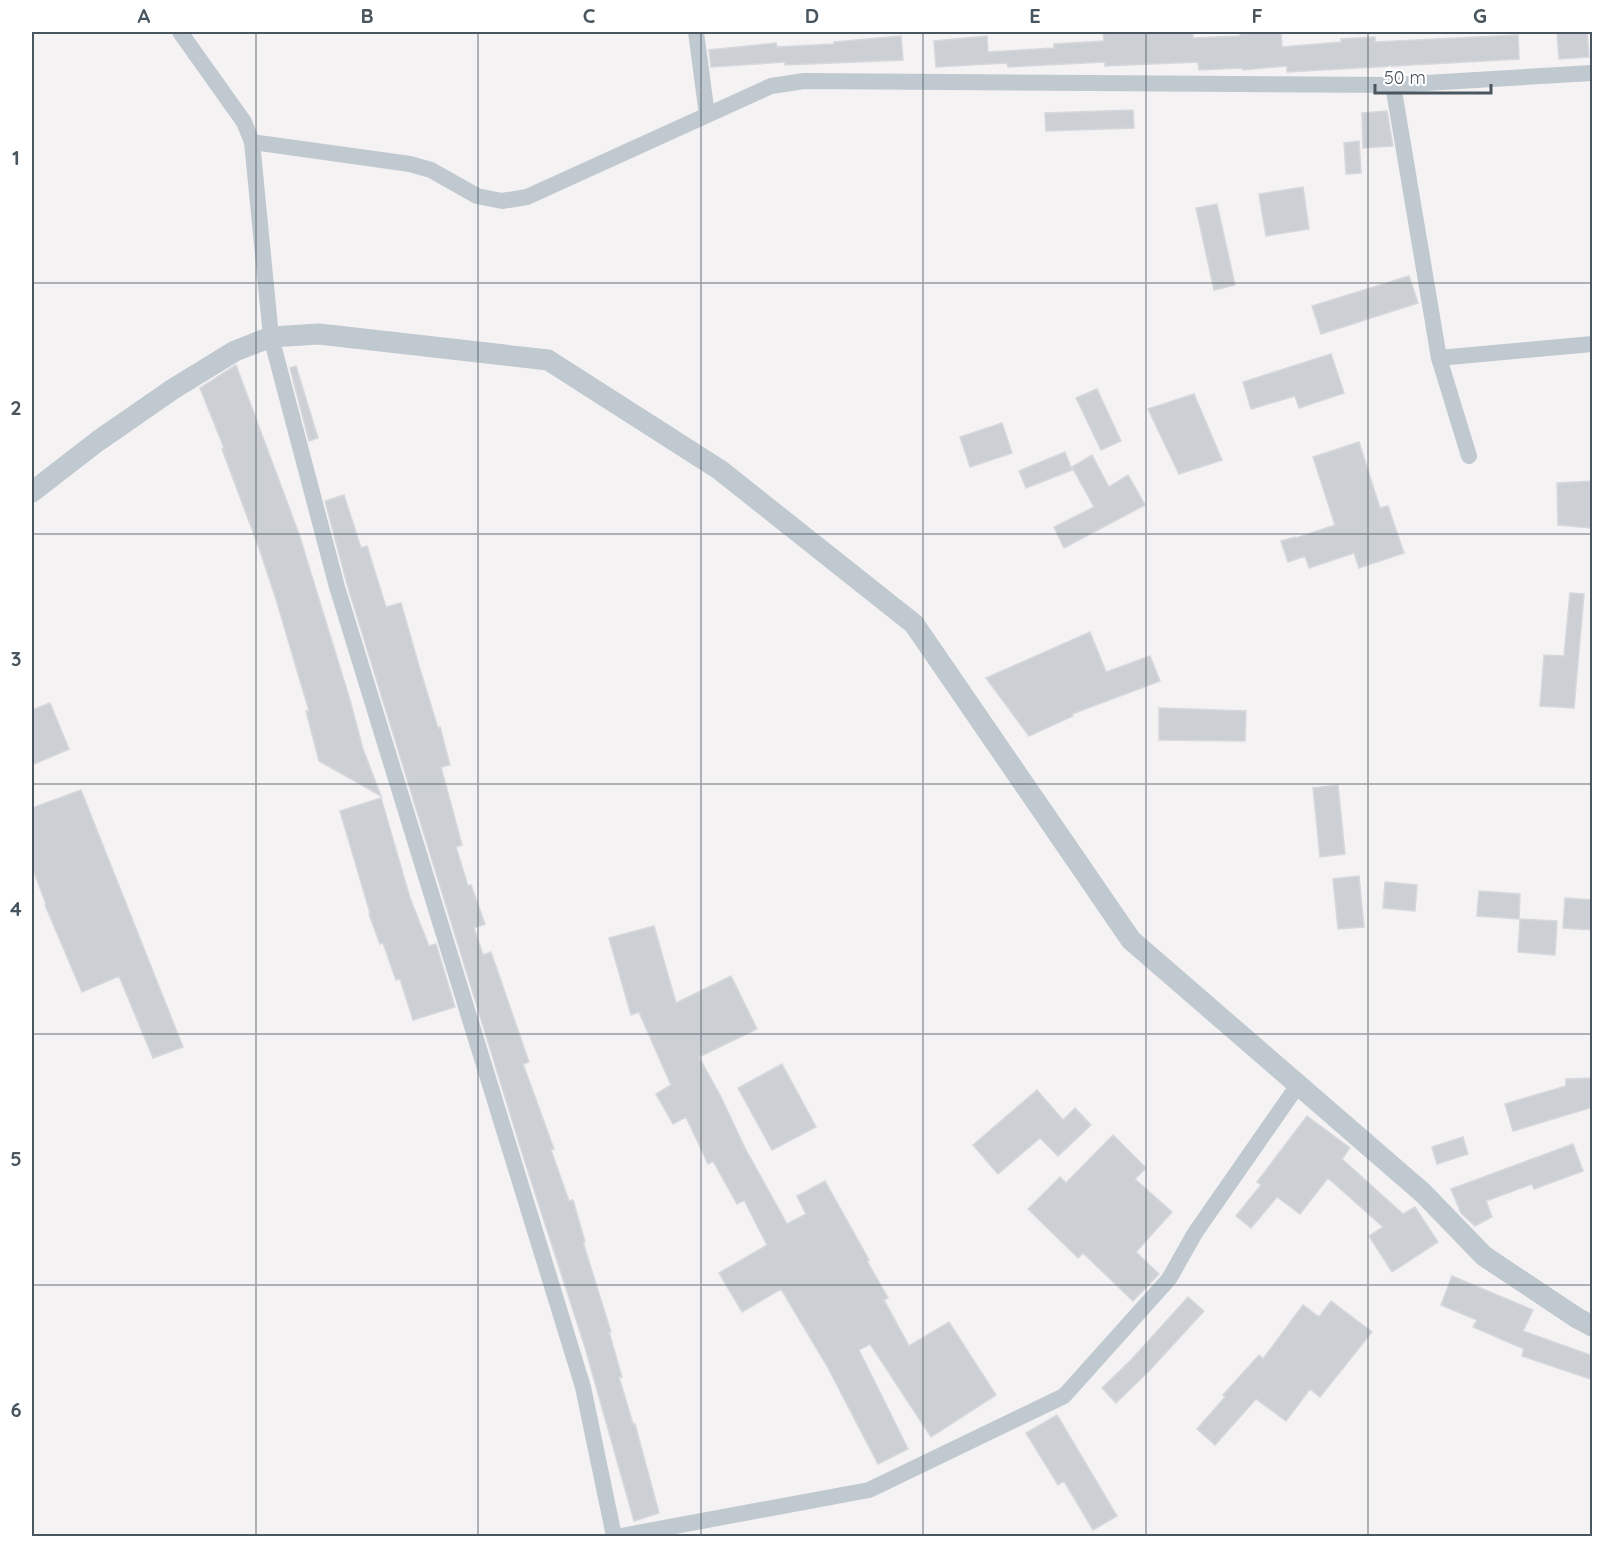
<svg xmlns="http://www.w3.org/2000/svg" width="1624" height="1568" viewBox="0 0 1624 1568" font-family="Quicksand,sans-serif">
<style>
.building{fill:#cccfd4;stroke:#d6d8dd;stroke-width:1.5}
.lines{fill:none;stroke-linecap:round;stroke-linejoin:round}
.minor{stroke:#c0c9d0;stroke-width:16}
.tertiary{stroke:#c0c9d0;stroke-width:21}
.grid{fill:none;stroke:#4a565f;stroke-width:1.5;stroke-opacity:0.55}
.neatline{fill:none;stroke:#4a565f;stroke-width:2}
.grid-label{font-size:20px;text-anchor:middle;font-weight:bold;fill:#4a565f}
</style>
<rect width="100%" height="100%" fill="#f4f2f2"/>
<path class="building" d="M 1103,32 L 1193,32 L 1193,38 L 1240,36 L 1240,34 L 1281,32 L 1282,47 L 1341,42 L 1341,39 L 1375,37 L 1375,42 L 1518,35 L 1519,59 L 1287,72 L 1287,66 L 1243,70 L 1242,68 L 1199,70 L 1198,62 L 1105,66 L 1105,62 L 1008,67 L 1007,63 L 936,67 L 934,41 L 987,36 L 988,52 L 1054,48 L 1054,44 L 1104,41 Z
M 1557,32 L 1587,32 L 1589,57 L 1559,59 Z
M 901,36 L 903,60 L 785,65 L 785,62 L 711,67 L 709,50 L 776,43 L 777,47 L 834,44 L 834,42 Z
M 1133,110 L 1134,128 L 1046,131 L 1045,113 Z
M 1387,111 L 1393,146 L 1363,148 L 1362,113 Z
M 1359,141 L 1361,173 L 1346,174 L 1344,143 Z
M 1303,187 L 1309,229 L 1266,236 L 1259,194 Z
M 1217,204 L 1235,285 L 1214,290 L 1196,208 Z
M 1409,276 L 1418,303 L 1321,334 L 1312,306 Z
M 1331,354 L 1344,393 L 1299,408 L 1295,396 L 1251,409 L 1243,382 Z
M 236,365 L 299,534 L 350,700 L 363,749 L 381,796 L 319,761 L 306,711 L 309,711 L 276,599 L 259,548 L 222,449 L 224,448 L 200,388 Z
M 296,366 L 318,438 L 309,441 L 290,368 Z
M 1097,389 L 1121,441 L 1101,450 L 1076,398 Z
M 1194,394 L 1222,460 L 1179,474 L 1148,409 Z
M 1002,423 L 1012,453 L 970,467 L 960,437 Z
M 1359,442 L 1380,508 L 1388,506 L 1404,553 L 1359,568 L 1354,553 L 1309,568 L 1305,556 L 1288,562 L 1281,541 L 1295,537 L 1296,538 L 1335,525 L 1313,457 Z
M 1065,452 L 1072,470 L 1026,488 L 1019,471 Z
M 1092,455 L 1109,487 L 1128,475 L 1145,505 L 1064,548 L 1054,527 L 1094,507 L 1072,467 Z
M 1593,481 L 1591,528 L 1558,525 L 1557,483 Z
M 344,495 L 361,548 L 367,546 L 386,607 L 401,603 L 419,666 L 438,728 L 440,727 L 450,765 L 441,767 L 462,845 L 456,847 L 468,886 L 471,885 L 485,924 L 474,928 L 483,955 L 491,952 L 529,1062 L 523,1064 L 554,1149 L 551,1150 L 569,1201 L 573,1200 L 585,1242 L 583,1242 L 611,1332 L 609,1332 L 622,1377 L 619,1377 L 633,1424 L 635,1424 L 659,1513 L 634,1521 L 584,1344 L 524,1159 L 347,584 L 325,501 Z
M 1570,593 L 1584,594 L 1574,708 L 1540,706 L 1544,655 L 1564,656 Z
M 1090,632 L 1106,672 L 1150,656 L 1160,681 L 1072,714 L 1073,716 L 1029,736 L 986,678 Z
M 50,703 L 69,749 L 32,765 L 32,710 Z
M 1159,708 L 1246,711 L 1245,741 L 1159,740 Z
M 1338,785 L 1345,854 L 1320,857 L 1313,788 Z
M 81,790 L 183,1047 L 153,1058 L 119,976 L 82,992 L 45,905 L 46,904 L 32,867 L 32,808 Z
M 381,798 L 410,898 L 429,946 L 436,944 L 455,1007 L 413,1020 L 400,979 L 396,980 L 383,943 L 380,944 L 369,914 L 370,913 L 340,811 Z
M 1359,876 L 1364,927 L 1338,929 L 1333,879 Z
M 1385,882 L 1417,885 L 1415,911 L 1383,908 Z
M 1479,891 L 1520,894 L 1519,919 L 1477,916 Z
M 1565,898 L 1593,900 L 1593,930 L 1563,928 Z
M 1520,919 L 1557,921 L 1555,955 L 1518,952 Z
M 654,926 L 676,1003 L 731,976 L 757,1029 L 699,1057 L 720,1095 L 746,1150 L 787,1224 L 806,1214 L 797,1196 L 825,1181 L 869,1260 L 867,1261 L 888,1298 L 884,1300 L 909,1346 L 949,1322 L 996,1395 L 931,1437 L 870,1344 L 859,1350 L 908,1449 L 878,1464 L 827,1366 L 781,1289 L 742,1312 L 719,1273 L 767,1245 L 744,1200 L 737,1204 L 713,1161 L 708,1164 L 686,1117 L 673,1124 L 656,1094 L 671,1085 L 639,1012 L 631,1015 L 609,938 Z
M 782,1064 L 816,1127 L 772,1150 L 738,1088 Z
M 1593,1078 L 1593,1107 L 1513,1131 L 1505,1104 L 1566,1086 L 1566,1079 Z
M 1037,1090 L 1063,1120 L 1075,1108 L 1091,1125 L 1058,1156 L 1040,1138 L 998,1174 L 973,1145 Z
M 1307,1116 L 1350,1148 L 1342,1159 L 1403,1214 L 1415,1207 L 1438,1242 L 1392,1272 L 1369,1236 L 1383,1227 L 1328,1178 L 1300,1214 L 1277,1197 L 1251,1228 L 1236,1216 L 1261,1185 L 1257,1182 Z
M 1113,1135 L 1146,1168 L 1135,1179 L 1172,1212 L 1136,1252 L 1159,1274 L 1133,1301 L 1083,1253 L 1078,1258 L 1028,1209 L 1060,1177 L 1066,1183 Z
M 1463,1137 L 1468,1154 L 1437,1164 L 1432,1147 Z
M 1573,1144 L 1583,1171 L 1534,1189 L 1532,1184 L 1486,1201 L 1492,1217 L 1475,1226 L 1461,1213 L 1451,1189 Z
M 1452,1276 L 1533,1310 L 1523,1331 L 1593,1356 L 1593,1380 L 1522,1356 L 1524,1349 L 1473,1327 L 1477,1320 L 1441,1305 Z
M 1188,1297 L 1204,1311 L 1149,1371 L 1116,1403 L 1102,1388 L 1131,1360 Z
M 1331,1301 L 1372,1332 L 1320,1397 L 1310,1389 L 1286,1421 L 1256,1399 L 1215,1445 L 1197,1429 L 1225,1397 L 1223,1395 L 1259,1355 L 1263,1359 L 1303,1305 L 1319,1317 Z
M 1057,1415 L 1117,1516 L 1093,1530 L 1064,1481 L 1058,1485 L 1026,1433 Z"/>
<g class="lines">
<path class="minor" d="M 180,32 L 244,122 L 252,142 L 271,337 L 337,587 L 583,1387 L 614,1536
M 696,32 L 707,115
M 1393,85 L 1439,358 L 1469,456
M 252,142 L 410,164 L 431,170 L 477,196 L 502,201 L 527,197 L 771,86 L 804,81 L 1393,85 L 1592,73
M 1439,358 L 1592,344
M 621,1536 L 869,1490 L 1064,1396 L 1169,1279 L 1195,1233 L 1298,1085"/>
<path class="tertiary" d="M 32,492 L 98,441 L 173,389 L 235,351 L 271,337 L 319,334 L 548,360 L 720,470 L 914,624 L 1131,940 L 1423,1193 L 1484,1256 L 1577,1318 L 1592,1326"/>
</g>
<path class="grid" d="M 256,32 L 256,1536M 478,32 L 478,1536M 701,32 L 701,1536M 923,32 L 923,1536M 1146,32 L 1146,1536M 1368,32 L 1368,1536M 32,283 L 1592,283M 32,534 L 1592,534M 32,784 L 1592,784M 32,1034 L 1592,1034M 32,1285 L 1592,1285"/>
<rect width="1624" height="1568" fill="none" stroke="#ffffff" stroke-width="66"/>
<path d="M1375 84v9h116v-9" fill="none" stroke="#4a565f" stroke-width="3"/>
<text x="1384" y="84" font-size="18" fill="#4a565f" stroke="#ffffff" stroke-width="4.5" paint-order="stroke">50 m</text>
<rect x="33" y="33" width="1558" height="1502" class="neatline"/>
<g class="grid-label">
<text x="144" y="23">A</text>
<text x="367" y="23">B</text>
<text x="589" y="23">C</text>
<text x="812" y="23">D</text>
<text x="1035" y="23">E</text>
<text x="1257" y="23">F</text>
<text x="1480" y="23">G</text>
<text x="16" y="165">1</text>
<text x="16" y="415">2</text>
<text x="16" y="666">3</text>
<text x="16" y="916">4</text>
<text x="16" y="1166">5</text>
<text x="16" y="1417">6</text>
</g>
</svg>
